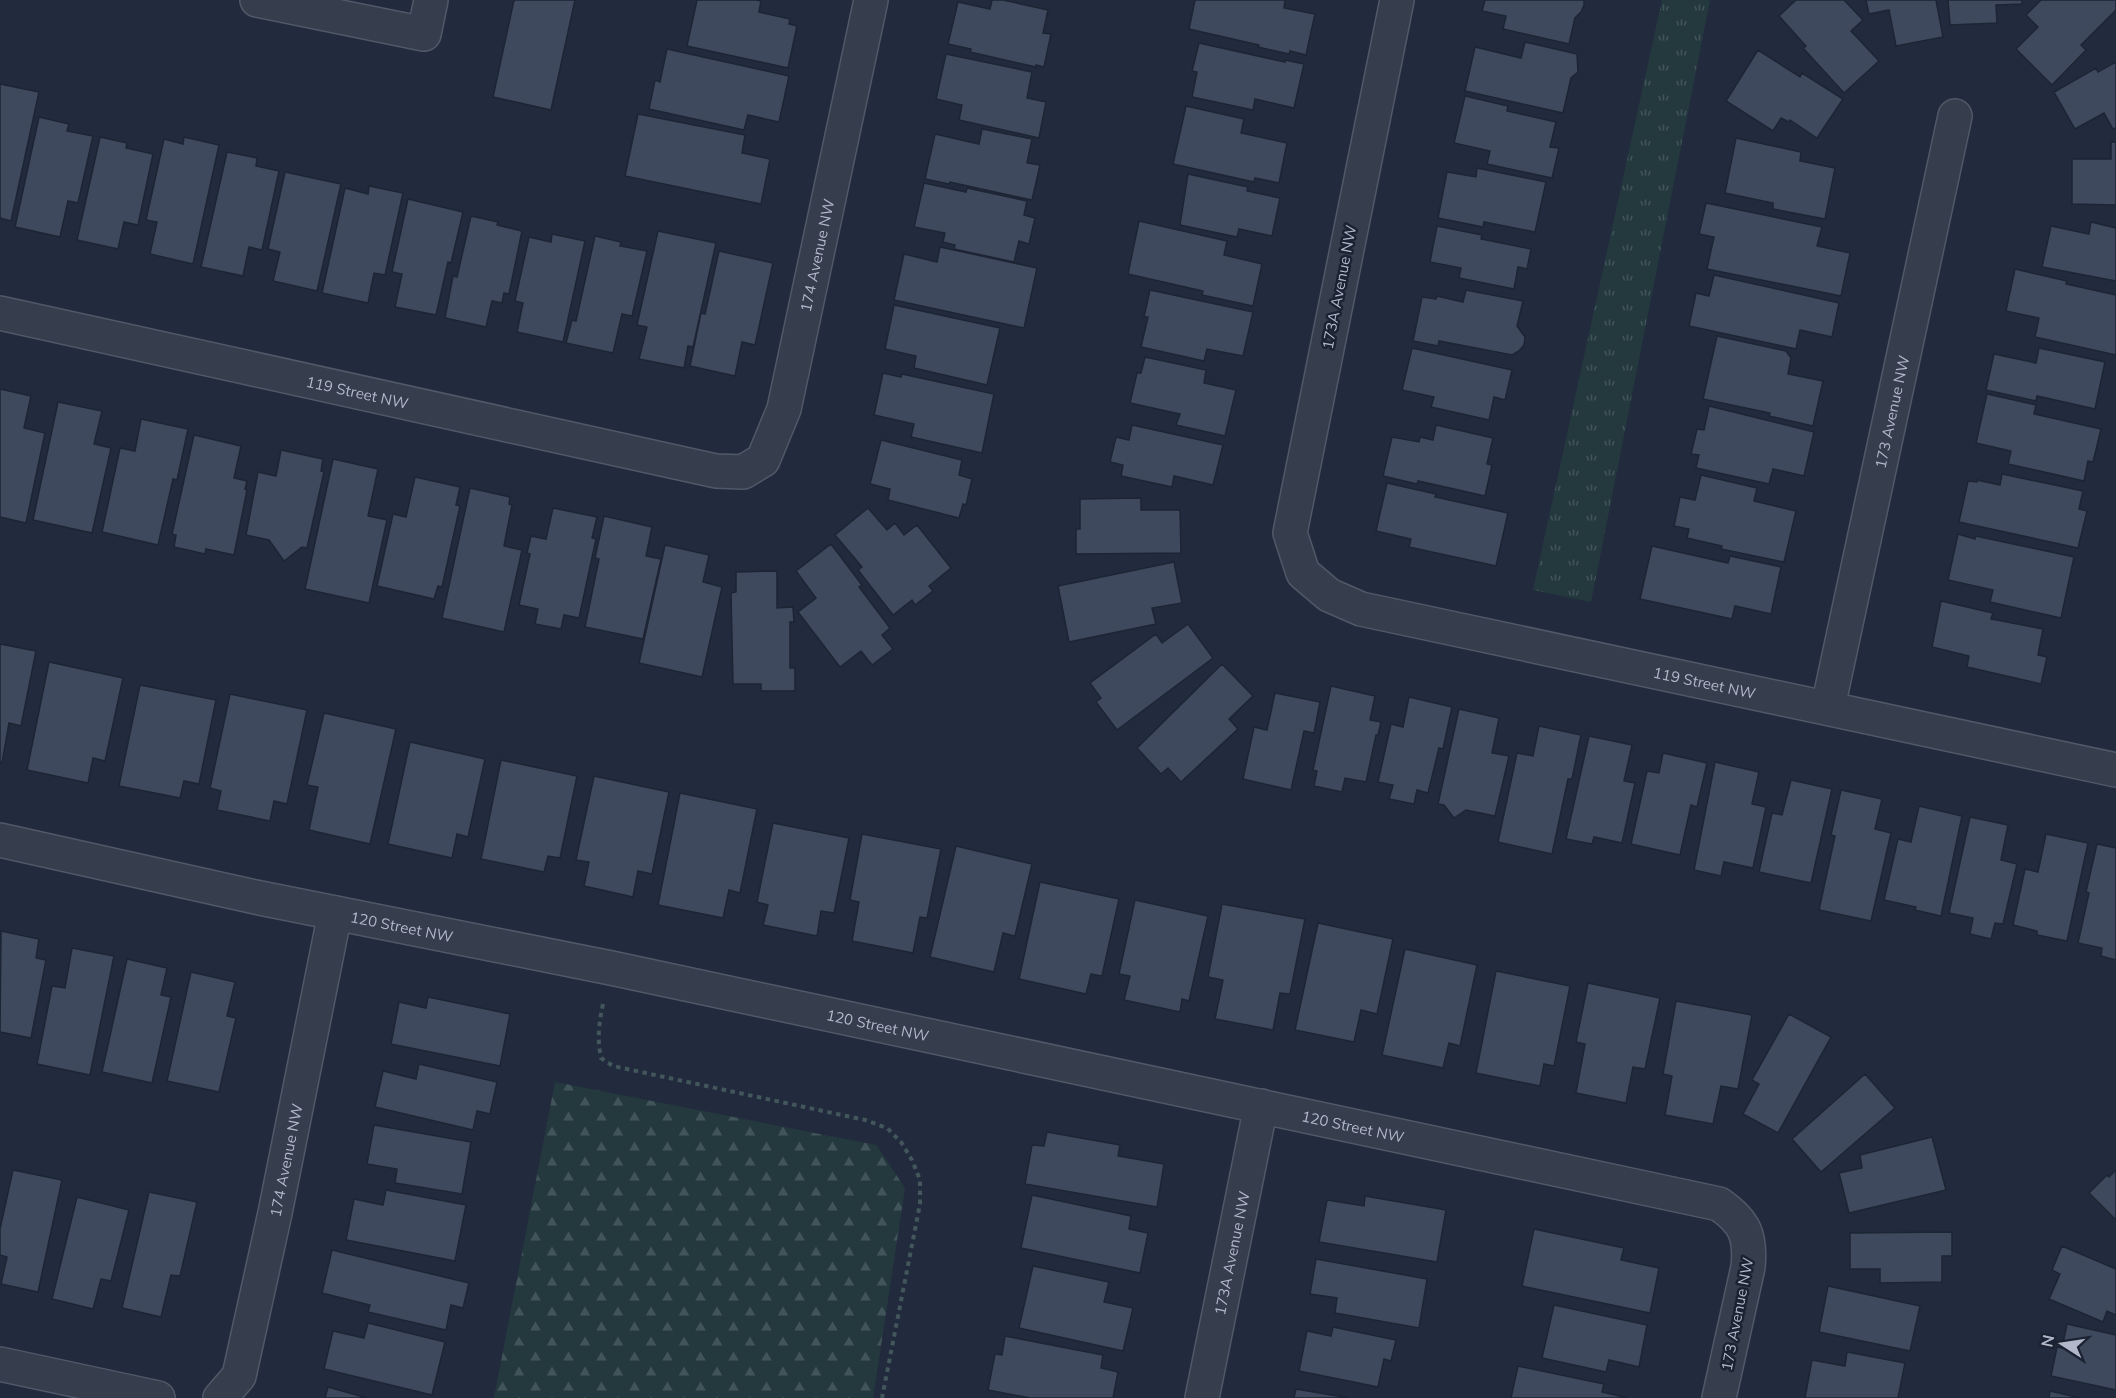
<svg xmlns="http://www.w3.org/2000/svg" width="2116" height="1398" viewBox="0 0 2116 1398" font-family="Mulish,sans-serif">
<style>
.forest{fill:url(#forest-firs)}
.park{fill:url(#park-tufts)}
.building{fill:#3e495d;stroke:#1d2534;stroke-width:1.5}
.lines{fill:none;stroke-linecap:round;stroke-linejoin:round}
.minor-casing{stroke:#515868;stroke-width:36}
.path{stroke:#42565b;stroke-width:4;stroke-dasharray:4.5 4.5;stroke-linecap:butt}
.minor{stroke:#363d4d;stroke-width:33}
.labels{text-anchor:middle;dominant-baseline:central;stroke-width:5;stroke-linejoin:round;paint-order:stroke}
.street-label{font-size:15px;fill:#b2b8c9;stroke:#1b2332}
</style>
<defs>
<pattern id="forest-firs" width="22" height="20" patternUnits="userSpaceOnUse" patternTransform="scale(1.5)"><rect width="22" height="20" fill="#24393e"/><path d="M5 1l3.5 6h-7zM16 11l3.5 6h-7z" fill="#415459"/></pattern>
<pattern id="park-tufts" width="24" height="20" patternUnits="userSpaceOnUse" patternTransform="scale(1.5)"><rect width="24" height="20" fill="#24393e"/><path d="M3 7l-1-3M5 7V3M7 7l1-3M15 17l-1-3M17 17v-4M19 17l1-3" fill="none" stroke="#415459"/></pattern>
</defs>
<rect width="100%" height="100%" fill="#222b3d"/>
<path class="forest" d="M 555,1082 L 876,1145 L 905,1188 L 873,1398 L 494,1398 Z"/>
<path class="park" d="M 1662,0 L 1710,0 L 1591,602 L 1533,590 Z"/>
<path class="building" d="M 514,0 L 575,0 L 551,110 L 493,97 Z
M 697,0 L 756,0 L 761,1 L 759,12 L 790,19 L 789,24 L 797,26 L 788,68 L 687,46 Z
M 992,0 L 1003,0 L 1048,10 L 1043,33 L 1051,34 L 1044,67 L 1036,65 L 1036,67 L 970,52 L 971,49 L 948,44 L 958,2 L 990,9 Z
M 1195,0 L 1285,0 L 1284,8 L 1315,14 L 1306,55 L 1290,51 L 1289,54 L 1258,47 L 1259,45 L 1189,29 Z
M 1485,0 L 1584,0 L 1584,5 L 1581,12 L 1575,18 L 1569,44 L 1503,29 L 1506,16 L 1482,11 Z
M 1796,0 L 1844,0 L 1863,20 L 1851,31 L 1879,61 L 1844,93 L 1803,48 L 1806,46 L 1779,16 Z
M 1866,0 L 1936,0 L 1943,37 L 1896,46 L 1889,10 L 1869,14 Z
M 1948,0 L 2022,0 L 2022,4 L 1996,5 L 1997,23 L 1950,25 Z
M 2041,0 L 2116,0 L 2116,10 L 2081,45 L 2086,50 L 2052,85 L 2016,49 L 2038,27 L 2026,15 Z
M 1525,42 L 1577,54 L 1578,72 L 1571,78 L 1563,113 L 1465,91 L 1475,47 L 1521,58 Z
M 1199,43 L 1285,62 L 1285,60 L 1304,64 L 1294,108 L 1255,99 L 1253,110 L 1192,97 L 1197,72 L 1192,71 Z
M 667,49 L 789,76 L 779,122 L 748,115 L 744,130 L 649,109 L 655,80 L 660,82 Z
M 1758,50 L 1800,77 L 1802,73 L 1843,99 L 1817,138 L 1790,120 L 1789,122 L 1781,118 L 1773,131 L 1726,101 Z
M 946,54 L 1032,72 L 1027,98 L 1046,102 L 1039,138 L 959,120 L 962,105 L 936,99 Z
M 2116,62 L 2116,128 L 2113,129 L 2104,113 L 2075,129 L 2054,92 L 2096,68 L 2098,72 Z
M 0,84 L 39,92 L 11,221 L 0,218 Z
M 1465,96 L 1508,106 L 1507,111 L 1556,122 L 1550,147 L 1559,148 L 1552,178 L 1487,164 L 1490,151 L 1454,143 Z
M 1186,106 L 1244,119 L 1241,133 L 1287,143 L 1279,183 L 1255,178 L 1254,182 L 1173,164 Z
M 638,114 L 745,135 L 742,153 L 770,159 L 761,204 L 625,176 Z
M 39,117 L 69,124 L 67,131 L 93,136 L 78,203 L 68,201 L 60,237 L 15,227 Z
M 982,129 L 1032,139 L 1027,163 L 1040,165 L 1032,200 L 950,182 L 949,184 L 925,179 L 935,134 L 979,144 Z
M 100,137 L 127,143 L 126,148 L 153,154 L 138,225 L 124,222 L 118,249 L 77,240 Z
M 184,137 L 219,145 L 193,264 L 150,254 L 157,222 L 146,220 L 164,139 L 183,144 Z
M 1736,138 L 1801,152 L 1800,161 L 1835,168 L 1825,219 L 1773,209 L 1773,203 L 1725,193 Z
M 2111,142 L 2116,142 L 2116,205 L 2072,204 L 2072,159 L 2111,159 Z
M 227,152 L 257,158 L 256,166 L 279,171 L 262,250 L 249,247 L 243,276 L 201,267 Z
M 1477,168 L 1546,182 L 1535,232 L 1484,222 L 1483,227 L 1438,218 L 1447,172 L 1476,177 Z
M 285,172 L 341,184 L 317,291 L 273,281 L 280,252 L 268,249 Z
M 1188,174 L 1248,187 L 1247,191 L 1280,198 L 1272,236 L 1239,229 L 1237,237 L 1180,225 Z
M 924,183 L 966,192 L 967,188 L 1027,201 L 1024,215 L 1035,218 L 1029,244 L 1019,241 L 1014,262 L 954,249 L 955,245 L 943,242 L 945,233 L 914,227 Z
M 369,186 L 403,193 L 385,275 L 374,273 L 368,303 L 322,293 L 345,188 L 368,194 Z
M 408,199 L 463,212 L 451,263 L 448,262 L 436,315 L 395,307 L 402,274 L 392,272 Z
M 1706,203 L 1822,227 L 1817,246 L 1850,253 L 1841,296 L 1707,269 L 1714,237 L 1699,234 Z
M 471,216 L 498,222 L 497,225 L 522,231 L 509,294 L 504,293 L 502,303 L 492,301 L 486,327 L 445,318 L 453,276 L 457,277 Z
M 1139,221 L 1227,241 L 1224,255 L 1262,264 L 1253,306 L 1202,295 L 1203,291 L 1128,274 Z
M 2091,222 L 2116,228 L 2116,281 L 2042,267 L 2051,226 L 2089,234 Z
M 1437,226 L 1482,235 L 1481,239 L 1531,249 L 1527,269 L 1518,267 L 1514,289 L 1459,278 L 1461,268 L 1430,262 Z
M 658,231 L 716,243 L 693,347 L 688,346 L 684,368 L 639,359 L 647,327 L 637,325 Z
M 552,234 L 585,241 L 563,342 L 517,332 L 523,303 L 515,301 L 529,237 L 551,242 Z
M 595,236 L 621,242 L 620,246 L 647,251 L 632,316 L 622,314 L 613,353 L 566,343 L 572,320 L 576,321 Z
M 940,247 L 1037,268 L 1024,328 L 894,300 L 904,254 L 937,262 Z
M 719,251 L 773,263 L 755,345 L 742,342 L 735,376 L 690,366 L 701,313 L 705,314 Z
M 2015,269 L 2067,281 L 2066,284 L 2116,295 L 2116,355 L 2035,337 L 2039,318 L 2006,311 Z
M 1714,275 L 1839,303 L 1832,337 L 1800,330 L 1796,349 L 1689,326 L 1696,293 L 1709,296 Z
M 1150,290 L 1253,312 L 1243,356 L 1207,349 L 1204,361 L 1141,347 L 1148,317 L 1144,317 Z
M 1466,290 L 1523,301 L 1517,326 L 1525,337 L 1524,345 L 1519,351 L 1512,355 L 1439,341 L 1438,346 L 1413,341 L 1422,297 L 1436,299 L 1437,296 L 1463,302 Z
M 894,305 L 1000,328 L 987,385 L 914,368 L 916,356 L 885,349 Z
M 1717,336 L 1786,351 L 1791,358 L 1788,374 L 1823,381 L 1813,426 L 1769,416 L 1770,413 L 1703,399 Z
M 1412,348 L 1512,370 L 1505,400 L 1494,397 L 1489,420 L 1431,407 L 1434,397 L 1402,390 Z
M 2039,348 L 2105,362 L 2095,409 L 2037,396 L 2036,401 L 1986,390 L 1994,354 L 2036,363 Z
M 1145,357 L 1206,370 L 1204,383 L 1236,390 L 1225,436 L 1176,425 L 1180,414 L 1130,403 L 1137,373 L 1141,373 Z
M 883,373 L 901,377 L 902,374 L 994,394 L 982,453 L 911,437 L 914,424 L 874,415 Z
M 0,389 L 31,396 L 24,428 L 45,433 L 26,523 L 0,517 Z
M 1987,394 L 2036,405 L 2034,414 L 2101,429 L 2093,462 L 2088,461 L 2084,481 L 2008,464 L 2011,451 L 1976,443 Z
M 58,402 L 102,411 L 94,444 L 111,448 L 92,533 L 33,520 Z
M 1709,406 L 1814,432 L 1804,476 L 1773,469 L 1769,484 L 1696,468 L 1699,455 L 1691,454 L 1697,429 L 1704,430 Z
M 141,419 L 188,429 L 177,480 L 173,479 L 158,545 L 102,532 L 120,448 L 135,451 Z
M 1132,425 L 1223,445 L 1213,485 L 1174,476 L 1172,487 L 1121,476 L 1123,465 L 1110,462 L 1116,437 L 1129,440 Z
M 1436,425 L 1493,438 L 1487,464 L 1492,465 L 1485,496 L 1418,481 L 1417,484 L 1383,476 L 1392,437 L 1419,442 L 1420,437 L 1433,440 Z
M 194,435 L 241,446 L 234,478 L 247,481 L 245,489 L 247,490 L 234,555 L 206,549 L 205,554 L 174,547 L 176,535 L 172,534 Z
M 881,440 L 962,460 L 959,475 L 972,479 L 966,505 L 963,504 L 959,518 L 888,500 L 890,489 L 870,484 Z
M 281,450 L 323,459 L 321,471 L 324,472 L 307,548 L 302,547 L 284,561 L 269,540 L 246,535 L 258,472 L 276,476 Z
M 333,459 L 378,469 L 368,516 L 387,520 L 369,603 L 305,589 Z
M 2002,474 L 2083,491 L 2079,509 L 2087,511 L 2078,548 L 1959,522 L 1968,481 L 1977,482 L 1977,480 L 2000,485 Z
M 1701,475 L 1757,488 L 1754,501 L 1796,511 L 1784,562 L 1721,549 L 1722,546 L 1687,538 L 1689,529 L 1674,526 L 1680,497 L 1695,500 Z
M 415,477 L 460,487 L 456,505 L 460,506 L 442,587 L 438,586 L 434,599 L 377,586 L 393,514 L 406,517 Z
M 1387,483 L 1436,494 L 1435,497 L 1508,513 L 1496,566 L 1409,547 L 1411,539 L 1376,531 Z
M 470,488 L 510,497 L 509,504 L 512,505 L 504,546 L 522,550 L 504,632 L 442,618 Z
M 1141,498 L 1141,510 L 1180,510 L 1181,553 L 1076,554 L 1076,529 L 1080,529 L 1080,499 Z
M 553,508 L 597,517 L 592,538 L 596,539 L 579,618 L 564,615 L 561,629 L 535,624 L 538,609 L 519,605 L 530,554 L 527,553 L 531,536 L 546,539 Z
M 868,508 L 887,530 L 895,523 L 904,535 L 917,525 L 951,568 L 929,586 L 933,591 L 915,605 L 912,600 L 893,615 L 858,570 L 862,567 L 835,535 Z
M 604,516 L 652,527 L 646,556 L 661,559 L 643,639 L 585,627 L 599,559 L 595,558 Z
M 1958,534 L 1975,539 L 1976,536 L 2074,557 L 2061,618 L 1990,602 L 1993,590 L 1948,580 Z
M 831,544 L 862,585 L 859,587 L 890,628 L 882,635 L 893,649 L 872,665 L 861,651 L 840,667 L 798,612 L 816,598 L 796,571 Z
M 665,545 L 709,555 L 703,582 L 722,587 L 702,677 L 639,663 Z
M 1652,546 L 1728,563 L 1730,556 L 1781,567 L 1771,614 L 1735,606 L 1732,619 L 1640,599 Z
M 1174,562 L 1182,603 L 1152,608 L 1156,624 L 1069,642 L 1058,586 Z
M 777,571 L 777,608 L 793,607 L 794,622 L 790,622 L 790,668 L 795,668 L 795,691 L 761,691 L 761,684 L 733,684 L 731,593 L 736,592 L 736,572 Z
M 1941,601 L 1993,613 L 1991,619 L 2043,629 L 2038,655 L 2047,657 L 2041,684 L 1967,667 L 1969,656 L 1932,647 Z
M 1188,624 L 1213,658 L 1117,730 L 1096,702 L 1101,698 L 1090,683 L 1156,634 L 1162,643 Z
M 0,644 L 36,651 L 21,726 L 9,723 L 2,763 L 0,762 Z
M 49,662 L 123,678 L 105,761 L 93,758 L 88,783 L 27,770 Z
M 1222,664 L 1253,696 L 1229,719 L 1238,729 L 1181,782 L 1168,768 L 1161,774 L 1137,748 Z
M 140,685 L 216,700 L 199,784 L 184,781 L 180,798 L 119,786 Z
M 1331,686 L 1375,696 L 1370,720 L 1381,722 L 1378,735 L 1376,735 L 1366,782 L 1345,778 L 1342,792 L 1314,786 L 1317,771 L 1313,770 Z
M 1275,693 L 1320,702 L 1314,733 L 1304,731 L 1291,790 L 1243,779 L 1254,727 L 1267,730 Z
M 230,694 L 307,710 L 287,804 L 274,801 L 270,821 L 217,810 L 221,791 L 210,788 Z
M 1409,697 L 1452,707 L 1443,749 L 1439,748 L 1428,793 L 1417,790 L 1414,804 L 1389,799 L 1393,785 L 1378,782 L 1391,724 L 1403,727 Z
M 1459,709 L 1499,718 L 1492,753 L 1509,756 L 1495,816 L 1466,810 L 1454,818 L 1444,805 L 1438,804 Z
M 324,713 L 396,729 L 370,844 L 309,830 L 318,787 L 307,785 Z
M 1539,726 L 1581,735 L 1572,779 L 1568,779 L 1552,854 L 1498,842 L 1517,753 L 1533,756 Z
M 1589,736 L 1632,745 L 1624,781 L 1635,783 L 1622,843 L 1594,837 L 1592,844 L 1566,839 Z
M 410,742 L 485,759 L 468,837 L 457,834 L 452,858 L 388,844 Z
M 1663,753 L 1707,763 L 1697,807 L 1691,805 L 1680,855 L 1631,844 L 1647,771 L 1659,773 Z
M 501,760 L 577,776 L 560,858 L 548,856 L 544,872 L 481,859 Z
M 1715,762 L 1759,772 L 1752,804 L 1766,807 L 1753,868 L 1724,862 L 1721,876 L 1694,870 Z
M 594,776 L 669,792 L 652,874 L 638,871 L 633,897 L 584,886 L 589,862 L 576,860 Z
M 1791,780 L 1832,789 L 1811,883 L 1759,872 L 1772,813 L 1782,815 Z
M 1841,790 L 1882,799 L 1875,829 L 1891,833 L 1871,921 L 1819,910 L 1835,836 L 1831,835 Z
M 680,793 L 757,809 L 740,893 L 729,890 L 723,918 L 658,905 Z
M 1919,806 L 1962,816 L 1941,916 L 1915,910 L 1916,907 L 1884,900 L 1898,839 L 1911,842 Z
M 1970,817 L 2008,825 L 2001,860 L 2017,864 L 2003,924 L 1995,923 L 1991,939 L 1970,934 L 1973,918 L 1949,913 Z
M 773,823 L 849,838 L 834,913 L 821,911 L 817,936 L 763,925 L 768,905 L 757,902 Z
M 862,834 L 941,849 L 927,918 L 920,917 L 913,953 L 852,941 L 859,902 L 850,900 Z
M 2046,834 L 2088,843 L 2067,941 L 2037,935 L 2037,931 L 2013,925 L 2025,869 L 2038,872 Z
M 2097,844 L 2116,848 L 2116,960 L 2101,956 L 2102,948 L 2078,943 L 2089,893 L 2086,892 Z
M 956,846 L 1032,864 L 1015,936 L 1003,933 L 994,972 L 930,957 Z
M 1040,882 L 1119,899 L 1102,976 L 1091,974 L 1086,994 L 1019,979 Z
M 1135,900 L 1208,916 L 1189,1001 L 1182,999 L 1180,1012 L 1124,1000 L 1130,976 L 1119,974 Z
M 1222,904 L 1305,919 L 1290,994 L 1280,993 L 1273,1030 L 1215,1019 L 1223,980 L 1208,977 Z
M 1318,923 L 1393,939 L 1377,1014 L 1361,1010 L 1354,1042 L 1295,1030 Z
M 1,931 L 39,939 L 36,958 L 46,960 L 31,1038 L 0,1032 Z
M 72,948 L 114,956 L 90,1075 L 37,1064 L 52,986 L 65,988 Z
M 1405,949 L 1477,965 L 1460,1046 L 1449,1043 L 1443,1068 L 1382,1055 Z
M 127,959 L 167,968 L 161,995 L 171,997 L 152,1083 L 102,1072 Z
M 1496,971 L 1570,986 L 1554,1066 L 1544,1064 L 1540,1086 L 1476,1073 Z
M 191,972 L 235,982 L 227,1016 L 236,1018 L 219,1092 L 167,1081 Z
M 1588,983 L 1660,998 L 1645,1069 L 1633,1067 L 1626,1103 L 1576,1093 L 1585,1044 L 1576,1042 Z
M 428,997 L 510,1014 L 500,1066 L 391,1044 L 399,1002 L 426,1008 Z
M 1676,1001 L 1752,1015 L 1738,1089 L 1721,1086 L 1713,1124 L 1665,1115 L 1672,1076 L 1663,1074 Z
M 1789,1014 L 1831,1037 L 1778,1133 L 1743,1114 L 1759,1084 L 1752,1080 Z
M 419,1064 L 497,1082 L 490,1114 L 477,1111 L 473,1130 L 375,1107 L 383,1071 L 416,1079 Z
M 1865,1074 L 1895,1108 L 1821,1172 L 1792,1139 Z
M 374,1125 L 471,1142 L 462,1194 L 395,1183 L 397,1169 L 367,1164 Z
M 1047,1132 L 1120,1145 L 1118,1156 L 1164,1164 L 1157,1207 L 1025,1184 L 1032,1145 L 1044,1146 Z
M 1932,1137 L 1946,1190 L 1849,1213 L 1839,1173 L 1862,1168 L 1860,1155 Z
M 13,1170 L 62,1180 L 38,1292 L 1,1284 L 7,1257 L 0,1255 L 0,1229 Z
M 2116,1170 L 2116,1220 L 2089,1193 L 2107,1175 L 2109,1177 Z
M 386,1190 L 466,1205 L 455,1261 L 346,1240 L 354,1199 L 383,1205 Z
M 149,1192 L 197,1202 L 180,1276 L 171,1275 L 161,1317 L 122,1308 Z
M 1032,1195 L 1131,1216 L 1129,1229 L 1148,1233 L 1140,1273 L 1021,1248 Z
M 1365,1196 L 1446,1210 L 1437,1262 L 1319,1242 L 1327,1200 L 1364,1206 Z
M 77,1197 L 129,1210 L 111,1281 L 101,1279 L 93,1309 L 52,1299 Z
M 1534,1229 L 1624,1248 L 1621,1260 L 1659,1268 L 1650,1313 L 1522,1286 Z
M 1952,1232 L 1952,1256 L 1942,1256 L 1942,1282 L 1880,1283 L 1880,1269 L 1850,1269 L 1850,1233 Z
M 2062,1246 L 2116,1269 L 2116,1315 L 2107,1311 L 2103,1322 L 2049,1299 L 2060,1274 L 2052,1270 Z
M 332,1250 L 469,1283 L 463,1308 L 451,1305 L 446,1330 L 368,1312 L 370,1305 L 322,1293 Z
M 1316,1259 L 1427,1279 L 1419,1328 L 1335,1313 L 1337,1298 L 1310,1294 Z
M 1033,1266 L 1109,1282 L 1104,1302 L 1133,1308 L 1123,1351 L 1019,1328 Z
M 1828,1286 L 1920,1306 L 1910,1351 L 1819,1332 Z
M 1554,1305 L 1647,1325 L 1639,1367 L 1609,1360 L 1606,1372 L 1542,1358 Z
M 368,1323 L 445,1342 L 432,1395 L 324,1369 L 333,1331 L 364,1338 Z
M 2067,1324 L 2116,1335 L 2116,1390 L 2051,1376 L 2057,1347 L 2062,1348 Z
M 1333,1327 L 1396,1340 L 1391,1361 L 1384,1359 L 1378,1387 L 1299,1371 L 1307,1331 L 1331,1336 Z
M 1005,1336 L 1103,1355 L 1101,1368 L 1118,1372 L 1113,1398 L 1030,1398 L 988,1390 L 995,1354 L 1002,1355 Z
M 1847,1352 L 1905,1363 L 1898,1398 L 1805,1398 L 1812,1360 L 1845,1366 Z
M 1518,1366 L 1604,1384 L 1602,1392 L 1628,1398 L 1511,1398 Z
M 328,1387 L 367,1398 L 325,1398 Z
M 1296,1389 L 1349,1398 L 1294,1398 Z
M 2050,1391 L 2080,1398 L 2049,1398 Z"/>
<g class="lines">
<defs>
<g id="minor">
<path d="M 257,0 L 424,34 L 431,0"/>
<path id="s1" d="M 1397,0 L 1290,533 L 1303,573 L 1329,595 L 1361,609 L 2116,770"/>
<path id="s2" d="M 0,313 L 716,471 L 743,472 L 763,460 L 784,409 L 871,0"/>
<path id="s3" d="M 1828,707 L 1955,116"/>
<path id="s4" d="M 0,840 L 255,897 L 611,968 L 1719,1204 C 1745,1222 1751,1236 1748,1267 L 1719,1398"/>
<path d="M 0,1364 L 158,1398"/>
<path id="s5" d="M 220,1398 L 239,1376 L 275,1213 L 335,913"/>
<path id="s6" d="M 1202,1398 L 1261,1106"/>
</g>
</defs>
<use href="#minor" class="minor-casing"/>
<path class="path" d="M 603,1004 C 599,1023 597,1038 601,1058 L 613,1066 L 865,1120 L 887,1128 L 901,1142 L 912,1160 L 920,1180 L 920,1204 L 882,1398"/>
<use href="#minor" class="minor"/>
</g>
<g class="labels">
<g class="street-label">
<text stroke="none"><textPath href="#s2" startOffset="996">174 Avenue NW</textPath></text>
<text transform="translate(1339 287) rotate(-79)">173A Avenue NW</text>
<text stroke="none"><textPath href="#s2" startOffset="366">119 Street NW</textPath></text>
<text stroke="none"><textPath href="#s3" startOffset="302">173 Avenue NW</textPath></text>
<text stroke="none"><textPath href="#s1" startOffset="1006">119 Street NW</textPath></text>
<text stroke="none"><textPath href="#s4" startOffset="411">120 Street NW</textPath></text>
<text stroke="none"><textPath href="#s4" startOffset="897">120 Street NW</textPath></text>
<text stroke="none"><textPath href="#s4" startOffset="1383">120 Street NW</textPath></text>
<text stroke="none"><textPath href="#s5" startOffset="250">174 Avenue NW</textPath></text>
<text stroke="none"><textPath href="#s6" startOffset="148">173A Avenue NW</textPath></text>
<text transform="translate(1737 1314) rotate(-79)">173 Avenue NW</text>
</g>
</g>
<g transform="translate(2062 1344) rotate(282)" stroke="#1b2332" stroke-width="4.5" paint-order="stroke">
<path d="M0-4.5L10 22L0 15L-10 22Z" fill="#b2b8c9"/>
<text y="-9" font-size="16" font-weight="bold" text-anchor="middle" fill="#b2b8c9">N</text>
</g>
</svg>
